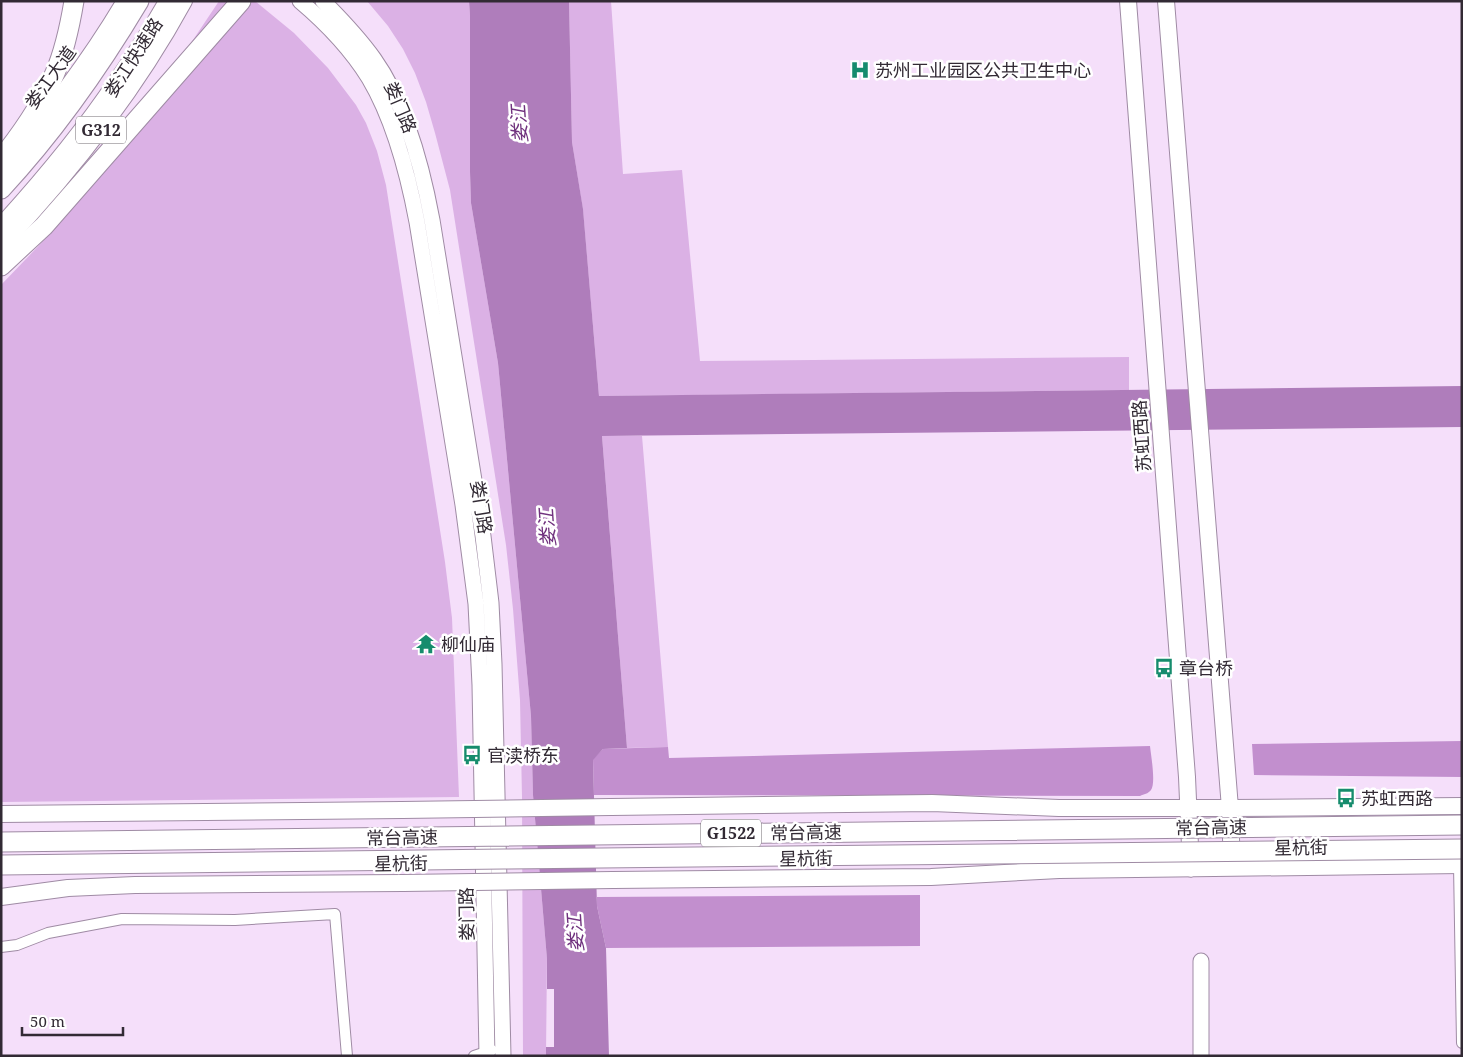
<svg xmlns="http://www.w3.org/2000/svg" width="1463" height="1057" viewBox="0 0 1463 1057" font-family="'Noto Serif','Noto Sans SC',serif">
<style>
.green{fill:#dbb1e5}
.forest{fill:#c28fce}
.water{fill:#af7dbb}
.lines{fill:none;stroke-linecap:round;stroke-linejoin:round}
.street-casing{stroke:#9f8ba4;stroke-width:12}
.secondary-casing{stroke:#9f8ba4;stroke-width:17}
.primary-casing{stroke:#9f8ba4;stroke-width:18}
.highway-casing{stroke:#9f8ba4;stroke-width:21}
.street{stroke:#fff;stroke-width:10}
.secondary{stroke:#fff;stroke-width:15}
.primary{stroke:#fff;stroke-width:16}
.highway{stroke:#fff;stroke-width:19}
.primary-bridge-casing{stroke:#9f8ba4;stroke-width:18;stroke-linecap:butt}
.highway-bridge-casing{stroke:#9f8ba4;stroke-width:21;stroke-linecap:butt}
.primary-bridge{stroke:#fff;stroke-width:16}
.highway-bridge{stroke:#fff;stroke-width:19}
.labels{text-anchor:middle;dominant-baseline:central;stroke-width:5;stroke-linejoin:round;paint-order:stroke}
.shield{fill:#fff;stroke:#706a71;stroke-width:1}
.shield-label{font-size:16px;font-weight:bold;fill:#322a34}
.street-label{font-size:18px;fill:#322a34;stroke:#fff}
.poi-label{font-size:18px;fill:#322a34;stroke:#fff;text-anchor:start}
.water-label{font-size:19px;font-style:italic;fill:#70327e;stroke:#fff}
</style>
<rect width="100%" height="100%" fill="#f5dffa"/>
<path class="green" d="M 219,1 L 255,1 L 294,33 L 328,68 L 356,105 L 366,123 L 377,151 L 386,185 L 445,562 L 452,618 L 459,797 L 1,802 L 1,285 L 49,235 L 93,185 L 167,79 Z
M 367,1 L 469,1 L 470,15 L 470,172 L 471,203 L 498,363 L 531,716 L 533,795 L 547,959 L 546,1056 L 523,1056 L 522,797 L 520,700 L 513,609 L 506,545 L 450,190 L 435,133 L 426,102 L 415,73 L 403,49 L 388,26 Z
M 569,1 L 611,1 L 623,174 L 682,170 L 700,361 L 1129,357 L 1129,390 L 599,396 L 583,210 L 572,142 Z
M 602,436 L 642,436 L 668,747 L 627,748 Z"/>
<path class="forest" d="M 1462,741 L 1462,777 L 1254,775 L 1252,744 Z
M 1150,746 C 1151,756 1156,783 1151,790 C 1148,794 1144,794 1140,796 L 594,795 L 593,759 L 603,749 L 668,747 L 669,758 Z
M 920,895 L 920,946 L 606,948 L 597,906 L 597,897 Z"/>
<path class="water" d="M 469,1 L 569,1 L 572,142 L 583,209 L 599,396 L 1462,386 L 1462,427 L 602,436 L 627,748 L 603,749 L 593,760 L 597,906 L 606,948 L 609,1056 L 546,1056 L 546,1047 L 554,1047 L 554,989 L 547,989 L 547,959 L 533,795 L 531,716 L 498,363 L 471,203 L 470,172 L 470,15 Z"/>
<g class="lines">
<defs>
<path id="street" d="M 1459,865 L 1462,1043
M 1,947 L 17,945 L 48,933 L 122,919 L 235,920 L 335,914 L 347,1056
M 474,1056 L 492,1050"/>
<path id="secondary" d="M 300,1 C 326,23 351,49 369,78 C 394,120 408,174 417,222 L 463,505 L 476,604 L 480,685 L 487,1056
M 323,1 C 341,19 359,38 374,59 C 406,104 422,166 432,220 L 483,536 L 491,603 L 494,664 L 503,1056
M 1201,961 L 1201,1056"/>
<path id="primary" d="M 1128,1 L 1187,777 L 1191,869
M 1166,1 L 1230,808 L 1232,868
M 1,172 C 46,117 89,62 125,1
M 1,246 C 71,172 135,91 184,1
M 611,807 L 932,803 L 1059,808 L 1230,808 L 1462,806
M 1,814 L 402,810
M 613,880 L 931,877 L 1059,870 L 1462,865
M 1,897 L 68,888 L 135,885 L 403,883"/>
<path id="highway" d="M 1,159 C 22,133 42,104 55,73 C 65,50 70,25 74,1
M 1,189 C 54,132 99,68 139,1
M 1,228 C 43,182 83,134 118,82 C 136,56 153,29 169,1
M 1,266 L 44,226 L 241,1"/>
</defs>
<use href="#street" class="street-casing"/>
<use href="#secondary" class="secondary-casing"/>
<use href="#primary" class="primary-casing"/>
<use href="#highway" class="highway-casing"/>
<use href="#street" class="street"/>
<use href="#secondary" class="secondary"/>
<use href="#primary" class="primary"/>
<use href="#highway" class="highway"/>
<defs>
<path id="primary-bridge" d="M 402,810 L 611,807
M 403,883 L 613,880"/>
<path id="highway-bridge" d="M 1,842 L 1462,825
M 1,865 L 504,859 L 1462,849"/>
</defs>
<use href="#primary-bridge" class="primary-bridge-casing"/>
<use href="#highway-bridge" class="highway-bridge-casing"/>
<use href="#primary-bridge" class="primary-bridge"/>
<use href="#highway-bridge" class="highway-bridge"/>
</g>
<defs>
<symbol id="hospital-bare" viewBox="-9 -9 18 18"><path d="M-5-5h3v3.5h4V-5h3V5h-3V1.5h-4V5h-3Z" fill="#168c6d" stroke="#fff" stroke-width="2.5" paint-order="stroke"/></symbol>
<symbol id="temple-bare" viewBox="-9 -9 18 18"><path d="M0-6L5-2H3V0L6.5 2.5H4V6H1.5V3h-3V6H-4V2.5H-6.5L-3 0V-2H-5Z" fill="#168c6d" stroke="#fff" stroke-width="2.5" paint-order="stroke"/></symbol>
<symbol id="bus-bare" viewBox="-9 -9 18 18"><path d="M-5-6H5V4H4V6H2V4H-2V6H-4V4H-5ZM-3.5-4V0h7V-4ZM-3.5 1.2v1.5H-2V1.2ZM2 1.2v1.5H3.5V1.2Z" fill="#168c6d" stroke="#fff" stroke-width="2.5" paint-order="stroke"/></symbol>
</defs>
<g fill-rule="evenodd">
<use href="#hospital-bare" x="846" y="56" width="28" height="28"/>
<use href="#temple-bare" x="412" y="630" width="28" height="28"/>
<use href="#bus-bare" x="1150" y="654" width="28" height="28"/>
<use href="#bus-bare" x="458" y="741" width="28" height="28"/>
<use href="#bus-bare" x="1332" y="784" width="28" height="28"/>
</g>
<g class="labels">
<g class="shield">
<rect x="76" y="116.5" width="50" height="27" rx="4"/>
<rect x="701" y="819.5" width="60" height="27" rx="4"/>
</g>
<g class="shield-label">
<text x="101" y="130">G312</text>
<text x="731" y="833">G1522</text>
</g>
<g class="street-label">
<text transform="translate(133 57) rotate(-57)">娄江快速路</text>
<text transform="translate(50 77) rotate(-54)">娄江大道</text>
<text transform="translate(401 107) rotate(67)">娄门路</text>
<text transform="translate(1141 436) rotate(-94)">苏虹西路</text>
<text transform="translate(482 507) rotate(81)">娄门路</text>
<text transform="translate(1211 827) rotate(-1)">常台高速</text>
<text transform="translate(806 832) rotate(-1)">常台高速</text>
<text transform="translate(402 837) rotate(-1)">常台高速</text>
<text transform="translate(1301 847) rotate(-1)">星杭街</text>
<text transform="translate(806 858) rotate(-1)">星杭街</text>
<text transform="translate(401 863) rotate(-1)">星杭街</text>
<text transform="translate(466 914) rotate(-91)">娄门路</text>
</g>
<g class="poi-label">
<text x="875" y="70">苏州工业园区公共卫生中心</text>
<text x="441" y="644">柳仙庙</text>
<text x="1179" y="668">章台桥</text>
<text x="487" y="755">官渎桥东</text>
<text x="1361" y="798">苏虹西路</text>
</g>
<g class="water-label">
<text transform="translate(519 124) rotate(-94)">娄江</text>
<text transform="translate(547 528) rotate(-94)">娄江</text>
<text transform="translate(575 933) rotate(-94)">娄江</text>
</g>
</g>
<rect width="1463" height="1057" fill="none" stroke="#322a34" stroke-width="5"/>
<path d="M22 1027v8h101v-8" fill="none" stroke="#322a34" stroke-width="2.5"/>
<text x="30" y="1027" font-size="15" fill="#322a34" stroke="#ffffff" stroke-width="4" paint-order="stroke">50 m</text>
</svg>
